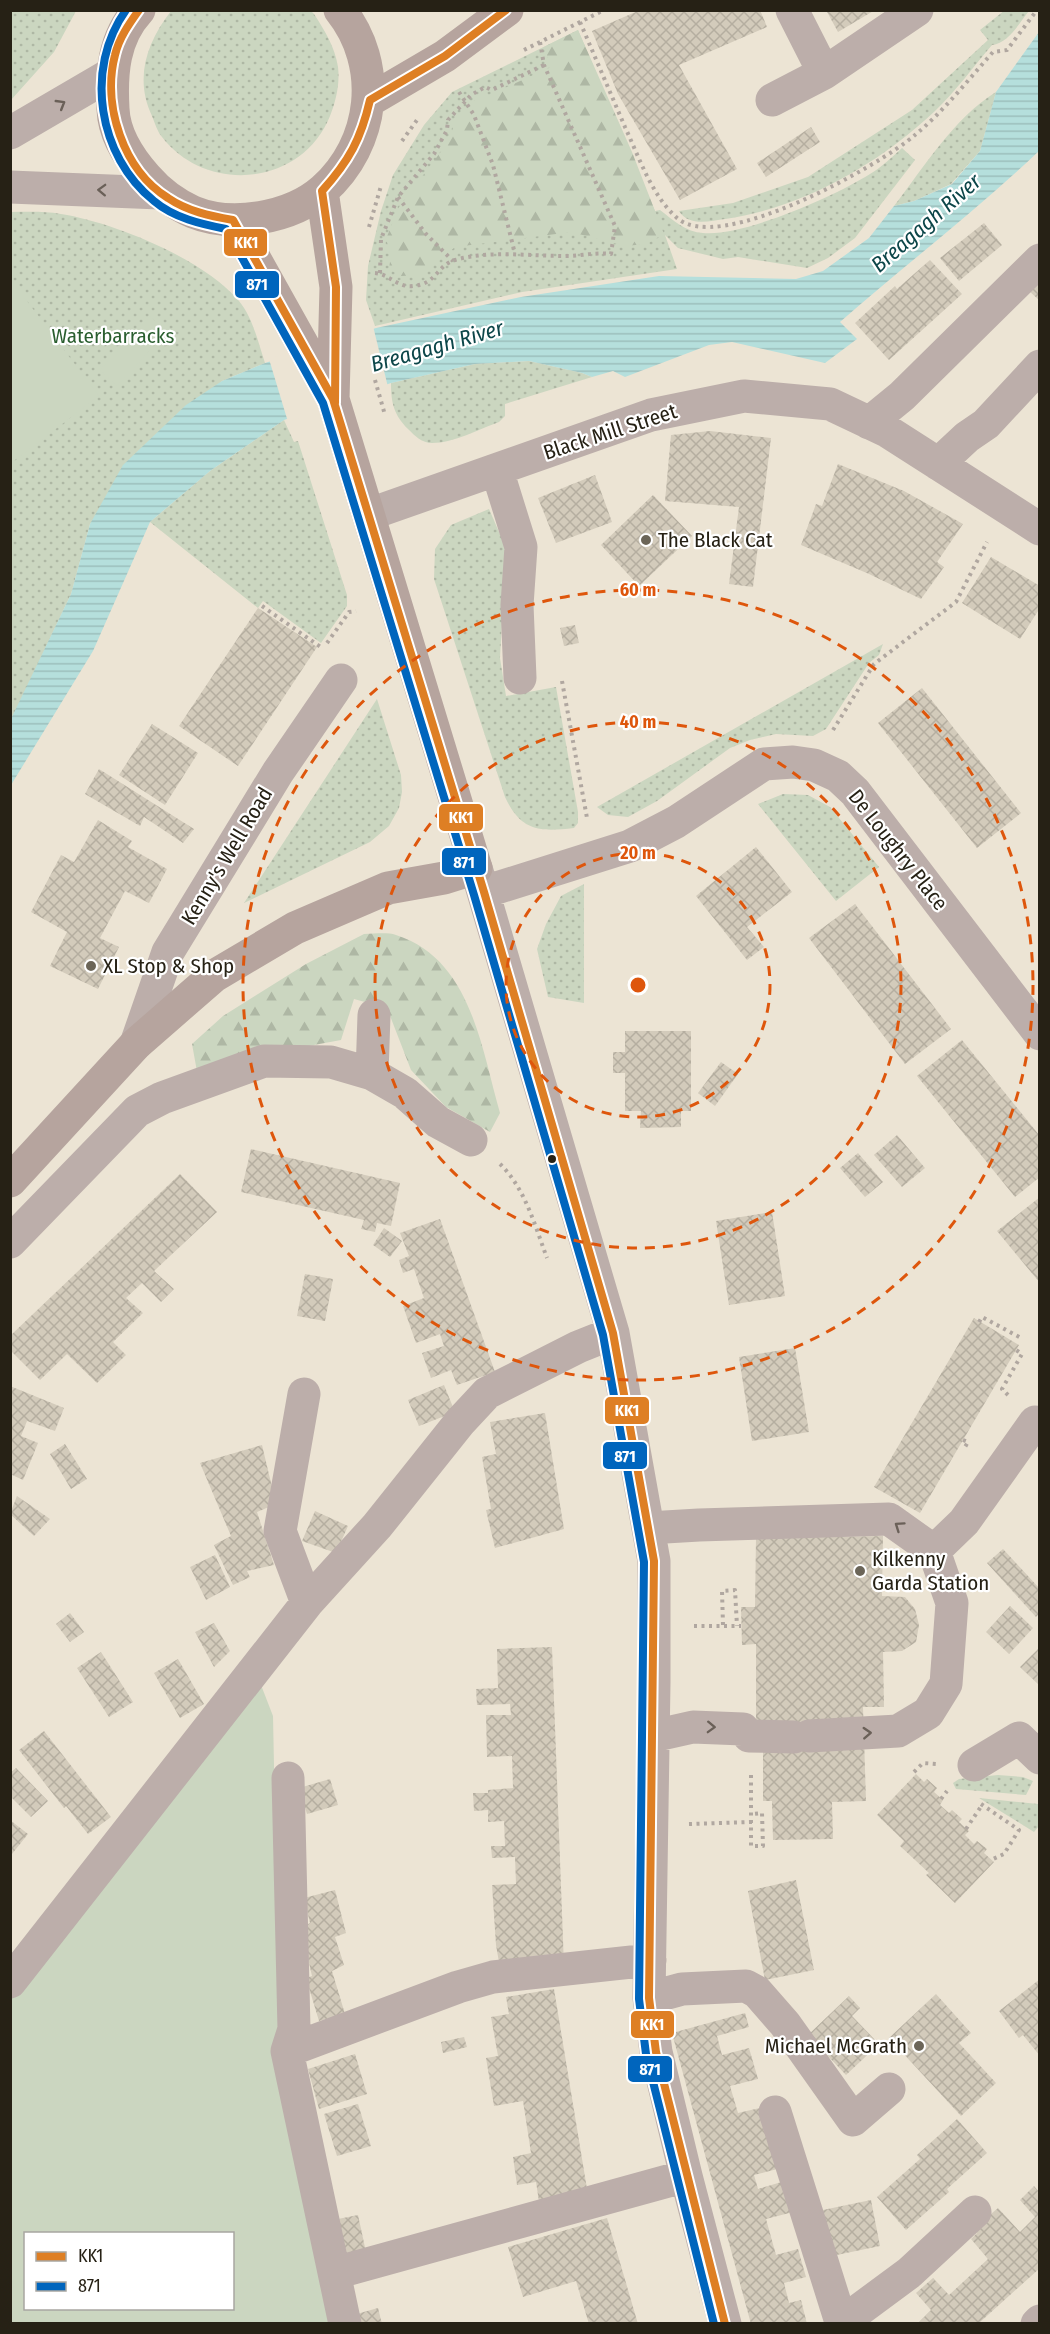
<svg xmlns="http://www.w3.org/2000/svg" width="1050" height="2334" viewBox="0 0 1050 2334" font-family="'Fira Sans Condensed',sans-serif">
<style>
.grass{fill:url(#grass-dots)}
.forest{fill:url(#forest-firs)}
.garden{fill:#cbd6c0;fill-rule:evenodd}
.water{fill:url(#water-rules)}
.pier{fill:#ece4d4}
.building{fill:url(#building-cross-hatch)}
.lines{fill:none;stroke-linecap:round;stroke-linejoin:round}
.path{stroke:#b0a7a0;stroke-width:4;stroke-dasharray:3 4.5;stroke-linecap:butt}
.minor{stroke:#bcaeaa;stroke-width:33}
.major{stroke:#b6a49e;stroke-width:33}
.bus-1-casing{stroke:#fff;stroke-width:12}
.bus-2-casing{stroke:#fff;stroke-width:12}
.bus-1{stroke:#de7f24;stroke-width:8}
.bus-2{stroke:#0065bd;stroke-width:8}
.oneway{stroke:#6a6058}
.ring{fill:none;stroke:#de560c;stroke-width:3;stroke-dasharray:10 8}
.poi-dot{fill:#6b6558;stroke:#fff;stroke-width:2}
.bus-dot{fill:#262115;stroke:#fff;stroke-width:2}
.labels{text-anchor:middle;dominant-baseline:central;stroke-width:4.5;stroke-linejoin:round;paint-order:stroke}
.park-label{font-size:21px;fill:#2a5e2f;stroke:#fff}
.street-label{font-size:21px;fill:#262115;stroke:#fff}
.poi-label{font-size:21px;fill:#262115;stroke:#fff;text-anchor:start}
.water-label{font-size:22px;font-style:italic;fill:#0c4649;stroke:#fff}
.centre{fill:#de560c;stroke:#fff;stroke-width:3}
.ring-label{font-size:18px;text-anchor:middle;font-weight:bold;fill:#de560c;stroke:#fff;stroke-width:4.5;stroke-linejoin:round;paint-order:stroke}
.line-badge{stroke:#fff;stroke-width:2}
.badge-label{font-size:16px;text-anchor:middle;font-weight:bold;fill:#fff}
</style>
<defs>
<pattern id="grass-dots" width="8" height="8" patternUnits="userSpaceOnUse" patternTransform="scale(1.5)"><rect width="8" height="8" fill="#cbd6c0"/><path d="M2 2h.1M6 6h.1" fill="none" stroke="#aeb7a4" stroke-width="1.8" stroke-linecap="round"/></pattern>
<pattern id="forest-firs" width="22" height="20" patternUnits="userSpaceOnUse" patternTransform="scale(1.5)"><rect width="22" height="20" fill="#cbd6c0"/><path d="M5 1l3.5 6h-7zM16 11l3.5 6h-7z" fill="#aeb7a4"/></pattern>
<pattern id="water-rules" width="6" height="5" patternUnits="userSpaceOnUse" patternTransform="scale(1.5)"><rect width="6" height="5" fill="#b5dfdc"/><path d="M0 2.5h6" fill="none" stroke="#9cbfbc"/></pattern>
<pattern id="building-cross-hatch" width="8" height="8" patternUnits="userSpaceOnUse" patternTransform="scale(1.5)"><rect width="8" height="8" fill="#d3cbbb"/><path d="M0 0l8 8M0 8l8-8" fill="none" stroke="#b5aea0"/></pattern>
</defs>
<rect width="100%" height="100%" fill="#ece4d4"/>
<path class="grass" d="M 11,10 L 76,11 L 54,52 L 11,100 Z
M 1005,10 L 1029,11 C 1019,23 1009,43 992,45 C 974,66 956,91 935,111 C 879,164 802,208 725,219 C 710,221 689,227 679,211 L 733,203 L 808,177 L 912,110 L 988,40 L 980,30 Z
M 171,11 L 310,10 L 314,14 C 325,31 335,47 338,67 C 340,84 336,101 330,116 C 302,186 207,195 162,137 C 157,131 155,123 152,116 C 134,78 147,42 171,11 Z
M 578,30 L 655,211 L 660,210 C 673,220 686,232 703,233 C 743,237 835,196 870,174 C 882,167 892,157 902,148 L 915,160 L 855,238 L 828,258 L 807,268 L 738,257 L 723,259 L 678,248 L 665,235 L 677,269 L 522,292 L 375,326 L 366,300 L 368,266 L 381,211 L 393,175 L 424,125 L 452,92 Z
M 996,92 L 980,151 L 951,184 L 914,201 L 894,206 C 925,166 953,119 996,92 Z
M 11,212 C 27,212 44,211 61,214 C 113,222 204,259 239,301 C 253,318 258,342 265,363 L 222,381 L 90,524 L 71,594 L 11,721 Z
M 529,361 L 582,373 L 592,377 L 505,404 L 505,416 L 499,422 C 479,429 454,443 432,443 C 422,443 415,436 408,429 C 394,415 391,403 391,383 L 475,364 Z
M 284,420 L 294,442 L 298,441 L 347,595 L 347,606 L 321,643 L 263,601 L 258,608 L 150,522 L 210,471 Z
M 489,509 L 506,548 L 500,658 L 506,696 L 556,687 L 578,812 L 578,823 L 574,828 C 539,832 521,831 505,797 L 434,579 L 435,549 L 451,525 Z
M 883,644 L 879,655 L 869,663 L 826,729 L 813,736 L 776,734 L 750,740 L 730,748 L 657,801 L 628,817 L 608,815 L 597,807 Z
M 377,699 L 401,775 L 402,792 L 399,808 L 389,826 L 370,842 L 244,903 Z
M 783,794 L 808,795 L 830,807 L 879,867 L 836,901 L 758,804 Z
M 584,884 L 584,1003 L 548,997 L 537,949 L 546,924 L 561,896 Z
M 998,1775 L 1023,1777 L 1033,1781 L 1026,1795 L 956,1789 L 953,1783 L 959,1779 Z
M 979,1798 L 1038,1804 L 1039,1800 L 1039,1826 L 1034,1832 Z"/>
<path class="forest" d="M 578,30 L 632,152 L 664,234 L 646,244 L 625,246 L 571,232 L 455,247 L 422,275 L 401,276 L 389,269 L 391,255 L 386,239 L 399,207 L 449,141 L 455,121 L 480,95 L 489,95 L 551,67 L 544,47 Z
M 364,934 C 374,934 387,932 396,935 C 471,959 481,1047 500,1113 L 490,1132 L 446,1107 L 411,1070 L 387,1008 L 354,999 L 341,1040 L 265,1054 L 198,1077 L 192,1044 L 223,1016 L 306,964 Z"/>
<path class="garden" d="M 11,280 L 99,396 L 11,463 Z
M 150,316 L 167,332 L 117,386 L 100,370 Z
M 261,1685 L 273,1716 L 280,2062 L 330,2323 L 11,2323 L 10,1999 ZM 26,2234 L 232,2234 L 232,2308 L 26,2308 Z"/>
<path class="water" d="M 1039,32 L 1039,151 C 976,211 906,264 840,322 L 857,339 L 825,363 L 732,342 L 709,345 L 625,377 L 613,371 L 592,377 L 582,373 L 529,361 L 475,364 L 391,383 L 284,420 L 210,471 L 150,522 L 93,651 L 11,785 L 10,721 L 71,594 L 90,524 L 123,465 L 186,405 L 222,381 L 265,363 L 376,328 L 521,297 L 659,276 L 796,279 L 823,271 L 869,238 L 894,206 L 914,201 L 952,184 L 980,151 L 996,92 Z"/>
<path class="pier" d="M 373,326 L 388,387 L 288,422 L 269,359 Z"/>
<path class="building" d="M 640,10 L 760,10 L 767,27 L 679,65 L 737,169 L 680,200 L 618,94 L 592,31 Z
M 826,10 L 875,10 L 838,32 Z
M 811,127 L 820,142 L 766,177 L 757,163 Z
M 984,223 L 1002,245 L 959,281 L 940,258 Z
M 930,260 L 962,294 L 889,360 L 855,323 L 895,286 L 897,289 Z
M 1040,278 L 1040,301 L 1028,290 Z
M 710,431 L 771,438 L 753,587 L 729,584 L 739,507 L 665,501 L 671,435 Z
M 838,464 L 904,491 L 963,524 L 937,562 L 944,567 L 921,599 L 869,574 L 801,545 L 816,504 L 822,506 Z
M 595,475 L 612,522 L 556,543 L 538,498 Z
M 653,495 L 692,536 L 639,586 L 601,545 Z
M 991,557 L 1040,586 L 1040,608 L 1020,639 L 962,603 Z
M 258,608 L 317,647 L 238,766 L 179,726 Z
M 575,625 L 579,643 L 564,646 L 560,628 Z
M 922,688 L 1021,813 L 977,848 L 878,723 Z
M 152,724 L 198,753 L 165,805 L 119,775 Z
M 99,769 L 194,829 L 183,843 L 144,817 L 140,826 L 85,794 Z
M 98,820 L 132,841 L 128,847 L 167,869 L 149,903 L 125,891 L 100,938 L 119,947 L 98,989 L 50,966 L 67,932 L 31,912 L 61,855 L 74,862 Z
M 756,847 L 792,892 L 747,927 L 764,947 L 747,960 L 696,896 Z
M 855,904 L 951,1029 L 905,1064 L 809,938 Z
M 625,1031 L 691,1031 L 691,1111 L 681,1111 L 681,1127 L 640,1128 L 641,1111 L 625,1111 L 625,1073 L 613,1073 L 613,1052 L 625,1052 Z
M 962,1040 L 1040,1136 L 1040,1177 L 1015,1197 L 917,1076 Z
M 721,1062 L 738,1074 L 715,1106 L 698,1093 Z
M 897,1135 L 925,1168 L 902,1187 L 874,1155 Z
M 251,1149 L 400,1183 L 391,1226 L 377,1223 L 375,1232 L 361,1229 L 364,1220 L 241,1192 Z
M 858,1153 L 883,1182 L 865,1197 L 840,1168 Z
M 180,1174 L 217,1212 L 154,1271 L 174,1289 L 161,1302 L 142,1283 L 126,1298 L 143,1313 L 113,1342 L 126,1355 L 97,1383 L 67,1354 L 40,1380 L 10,1350 L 10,1336 Z
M 1040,1197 L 1040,1283 L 997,1231 Z
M 772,1212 L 785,1296 L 729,1305 L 716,1221 Z
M 440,1219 L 495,1372 L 457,1385 L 451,1370 L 431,1378 L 422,1353 L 444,1346 L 440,1334 L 416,1343 L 403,1306 L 424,1298 L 414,1269 L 403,1273 L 399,1260 L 409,1256 L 400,1233 Z
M 384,1228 L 402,1241 L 390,1257 L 373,1245 Z
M 305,1274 L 333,1279 L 325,1321 L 297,1316 Z
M 974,1318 L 1019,1345 L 920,1513 L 874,1487 Z
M 795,1348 L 809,1432 L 752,1441 L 739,1357 Z
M 444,1385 L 455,1412 L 419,1426 L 408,1400 Z
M 10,1386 L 64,1408 L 55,1431 L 27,1421 L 21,1436 L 38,1443 L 23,1480 L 10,1474 Z
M 545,1413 L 564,1529 L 495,1548 L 486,1510 L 491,1509 L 482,1457 L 496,1454 L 490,1422 Z
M 65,1444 L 87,1479 L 71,1489 L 50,1454 Z
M 262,1445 L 276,1504 L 257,1512 L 274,1565 L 247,1571 L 250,1577 L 233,1585 L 214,1545 L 231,1536 L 200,1463 Z
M 17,1496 L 50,1519 L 34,1536 L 10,1514 Z
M 315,1511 L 348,1526 L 336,1553 L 302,1541 Z
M 883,1536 L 882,1596 L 905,1597 L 915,1609 L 919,1625 L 916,1642 L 902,1651 L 883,1652 L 884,1707 L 863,1707 L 866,1801 L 832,1802 L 833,1839 L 773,1840 L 772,1801 L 763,1801 L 763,1749 L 756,1721 L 756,1644 L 742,1645 L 741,1607 L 755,1607 L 756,1538 Z
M 1003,1549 L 1040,1589 L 1040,1613 L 1036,1617 L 987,1563 Z
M 215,1555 L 230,1587 L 206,1600 L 190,1567 Z
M 1010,1606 L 1033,1628 L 1009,1654 L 986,1632 Z
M 70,1613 L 84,1632 L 70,1642 L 56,1624 Z
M 214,1623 L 230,1651 L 214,1667 L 195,1632 Z
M 552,1647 L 564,1966 L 500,1968 L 496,1945 L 492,1885 L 516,1884 L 515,1857 L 492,1858 L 491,1846 L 505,1846 L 504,1821 L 488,1822 L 488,1810 L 474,1811 L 473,1793 L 488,1793 L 488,1790 L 513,1788 L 512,1756 L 487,1757 L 486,1715 L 511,1715 L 510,1704 L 477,1705 L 476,1689 L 498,1688 L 497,1649 Z
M 1040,1647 L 1040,1686 L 1020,1667 Z
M 101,1652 L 133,1702 L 109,1717 L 77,1668 Z
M 178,1659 L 204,1704 L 180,1718 L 154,1673 Z
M 44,1731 L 111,1817 L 88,1834 L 66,1806 L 64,1808 L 19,1750 Z
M 16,1768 L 48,1801 L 31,1817 L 10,1796 L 10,1773 Z
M 916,1774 L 924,1782 L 927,1779 L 937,1788 L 934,1792 L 943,1800 L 940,1805 L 949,1813 L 952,1810 L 962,1819 L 959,1822 L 969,1831 L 965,1835 L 974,1844 L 977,1841 L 987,1849 L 984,1853 L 994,1862 L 955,1903 L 926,1875 L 929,1873 L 900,1846 L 904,1841 L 877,1815 Z
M 330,1779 L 338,1805 L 307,1814 L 299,1788 Z
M 10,1820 L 28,1834 L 12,1854 L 10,1852 Z
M 796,1880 L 814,1970 L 765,1980 L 748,1891 Z
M 335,1890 L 346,1933 L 335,1937 L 344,1965 L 332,1971 L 345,2014 L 319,2021 L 306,1978 L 312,1976 L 301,1928 L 310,1923 L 304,1898 Z
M 1040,1979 L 1040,2056 L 1023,2035 L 1019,2038 L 999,2011 Z
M 554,1989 L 589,2201 L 540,2208 L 536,2182 L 517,2185 L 513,2157 L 531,2153 L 523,2101 L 494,2106 L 486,2058 L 498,2056 L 491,2017 L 509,2014 L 506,1997 Z
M 936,1994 L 971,2033 L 959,2043 L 996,2083 L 961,2116 L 889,2038 Z
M 849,1996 L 860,2008 L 852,2016 L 879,2044 L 846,2075 L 808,2035 Z
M 745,2013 L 749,2027 L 717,2036 L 722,2055 L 749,2048 L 758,2079 L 730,2086 L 738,2113 L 764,2107 L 781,2168 L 754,2175 L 758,2189 L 785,2181 L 793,2212 L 766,2219 L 776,2255 L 798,2249 L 806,2277 L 784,2283 L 789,2303 L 801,2300 L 807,2324 L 751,2324 L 672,2033 Z
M 464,2037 L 467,2047 L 443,2053 L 441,2042 Z
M 355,2054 L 367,2094 L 319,2109 L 308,2069 Z
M 358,2104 L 371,2146 L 337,2156 L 324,2114 Z
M 957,2119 L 987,2153 L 947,2189 L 949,2192 L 906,2230 L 877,2197 L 920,2159 L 917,2155 Z
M 1034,2186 L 1040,2193 L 1040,2268 L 978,2324 L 917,2324 L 931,2310 L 916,2293 L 933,2278 L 949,2295 L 988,2259 L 971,2239 L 977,2233 L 974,2229 L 998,2208 L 1020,2232 L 1035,2217 L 1020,2200 Z
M 871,2200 L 880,2246 L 827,2257 L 818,2211 Z
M 358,2215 L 366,2252 L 347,2256 L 338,2219 Z
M 607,2218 L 638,2324 L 589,2324 L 576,2281 L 523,2297 L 508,2247 Z
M 378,2308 L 382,2324 L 355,2324 L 353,2315 Z"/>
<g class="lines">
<path class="path" d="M 580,22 C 595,57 610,92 625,127 C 639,157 651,194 676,217 C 717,257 879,166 915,135 C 944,111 968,80 993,52 L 1007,50 L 1037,10
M 524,50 L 604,10
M 459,92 L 474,115 L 493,165 L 515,254
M 402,141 L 417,120
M 398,197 L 426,234 L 453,261
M 369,227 L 381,186
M 375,273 C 389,274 398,288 413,286 C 437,284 437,265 455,260 C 490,250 529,256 565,256 C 581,256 595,252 611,254 L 615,226 L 544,65 L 540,42
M 380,273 L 381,239 L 398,197 L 434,154 L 447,130 L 448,120 L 471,95 L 485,87 L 492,90 L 544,65
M 375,380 L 385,415
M 262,606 L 322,648
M 327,643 L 349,612 L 356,611
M 562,681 L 587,818
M 833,730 L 874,664 L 956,602 L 987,542
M 500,1164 C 525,1188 535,1226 547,1258
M 979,1322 L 982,1317 L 1023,1339
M 1008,1395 L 1002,1389 L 1022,1354 L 1016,1350
M 963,1440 L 968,1442 L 965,1447
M 723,1625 L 722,1591 L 735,1590 L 737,1626
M 694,1626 L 741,1626
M 914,1772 L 923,1763 L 937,1764
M 751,1775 L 751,1846 L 763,1846 L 762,1813 L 752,1814
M 941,1799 L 947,1791
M 981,1804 L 1019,1830 L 1004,1854 L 991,1860
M 689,1824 L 752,1822
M 966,1829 L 982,1805"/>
<path class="minor" d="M 792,10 L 824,73
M 772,100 L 824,73 L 917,10
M 10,133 L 111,74
M 10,187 L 160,193
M 869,423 L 902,396 L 1040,260
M 938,464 L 967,437 L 986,424 L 1040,366
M 497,470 L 521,547 L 517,605 L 520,678
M 370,514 L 651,415 L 744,396 L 830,404 L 887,431 L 1040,529
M 476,868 L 613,1333 L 648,1528 L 654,1561 L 654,1682 L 649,1998 L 656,2052 L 686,2176 L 725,2324
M 484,892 L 630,846 L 676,822 L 764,764 L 793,762 L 814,765 L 838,776 L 855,792 L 1040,1034
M 136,1044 L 168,952 L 278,772 L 341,680
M 372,1074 L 374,1015
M 10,1242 L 137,1111 L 162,1098 L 264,1061 L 331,1062 L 372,1074 L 405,1093 L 438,1122 L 471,1140
M 304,1394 L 280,1531 L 307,1603
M 648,1528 L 699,1525 L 889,1519 L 934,1551 L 952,1603 L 946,1684 L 928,1713 L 898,1731 L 809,1736
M 934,1551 L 964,1522 L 1035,1422 L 1040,1423
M 653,1736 L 693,1727 L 743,1729 L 749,1736 L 794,1737
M 974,1765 L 1019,1738 L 1040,1758
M 288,1778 L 294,2029 L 287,2051 L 345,2324
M 10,1982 L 307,1603 L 377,1526 L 460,1422 L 487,1393 L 578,1347 L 613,1333
M 649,1998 L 682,1989 L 746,1986 L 757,1992 L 785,2024 L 853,2120 L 889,2089
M 287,2051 L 458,1987 L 493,1977 L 650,1960
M 775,2112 L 841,2322
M 335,2273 L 686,2176
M 840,2324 L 909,2273 L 975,2212
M 1037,2324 L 1040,2321"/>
<path class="major" d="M 139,10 C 113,38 111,74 113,109 C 114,134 130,159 146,177 C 159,192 175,204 193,212 C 232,228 291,218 323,190 C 375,144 384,65 340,10
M 370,100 L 445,56 L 507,10
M 322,191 L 336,287 L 333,399
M 10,1181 L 136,1044 L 214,976 L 295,928 L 388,888 L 444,878 L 476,868 L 333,399 L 233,220"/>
<defs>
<path id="bus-1" d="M 139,10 C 129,24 119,38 115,55 C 102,105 123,170 168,198 C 187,211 210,216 233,220 L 333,399 L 484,892 L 613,1333 L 654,1561 L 649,1998 L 656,2052 L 725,2324
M 335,403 L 336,287 L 322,191 C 349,161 361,139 370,100 L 445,56 L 506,10"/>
<path id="bus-2" d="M 126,10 C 84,69 98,156 154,201 C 174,218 201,224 226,229 L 323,403 L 474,895 L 603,1335 L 644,1562 L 639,1999 L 646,2054 L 714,2324"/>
</defs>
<use href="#bus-1" class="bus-1-casing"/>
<use href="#bus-2" class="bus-2-casing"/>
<use href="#bus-1" class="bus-1"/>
<use href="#bus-2" class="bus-2"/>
</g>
<defs><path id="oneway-chevron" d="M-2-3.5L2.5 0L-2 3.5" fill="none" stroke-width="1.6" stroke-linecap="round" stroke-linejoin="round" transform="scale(1.5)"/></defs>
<g class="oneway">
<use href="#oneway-chevron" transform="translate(61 104) rotate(-31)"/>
<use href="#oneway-chevron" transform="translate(102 190) rotate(-178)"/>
<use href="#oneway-chevron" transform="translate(899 1526) rotate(-145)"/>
<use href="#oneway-chevron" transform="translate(711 1727) rotate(2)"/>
<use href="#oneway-chevron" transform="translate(867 1733) rotate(-3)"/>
</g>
<g class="ring">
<circle cx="638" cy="985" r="132"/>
<circle cx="638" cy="985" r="263"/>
<circle cx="638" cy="985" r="395"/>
</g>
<g class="poi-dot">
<circle cx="646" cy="540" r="6"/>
<circle cx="91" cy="966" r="6"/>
<circle cx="860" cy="1571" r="6"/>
<circle cx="919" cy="2046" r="6"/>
</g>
<circle class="bus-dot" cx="552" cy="1159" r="5"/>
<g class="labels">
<g class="park-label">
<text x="113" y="336">Waterbarracks</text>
</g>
<g class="street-label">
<text transform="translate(610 432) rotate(-18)">Black Mill Street</text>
<text transform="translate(898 850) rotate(52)">De Loughry Place</text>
<text transform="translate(227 856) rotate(-59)">Kenny's Well Road</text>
</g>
<g class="poi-label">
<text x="658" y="540">The Black Cat</text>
<text x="103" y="966">XL Stop &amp; Shop</text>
<text x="872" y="1559">Kilkenny<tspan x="872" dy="24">Garda Station</tspan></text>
<text x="907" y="2046" text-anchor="end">Michael McGrath</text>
</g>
<g class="water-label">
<text transform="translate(926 223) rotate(-41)">Breagagh River</text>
<text transform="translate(437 346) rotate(-16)">Breagagh River</text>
</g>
</g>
<circle cx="638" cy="985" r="9" class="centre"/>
<g class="ring-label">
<text x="638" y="596">60 m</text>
<text x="638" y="728">40 m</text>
<text x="638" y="859">20 m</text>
</g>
<g class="line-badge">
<rect x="223" y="228" width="45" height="29" rx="6" fill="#de7f24"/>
<rect x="234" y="270" width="46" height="29" rx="6" fill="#0065bd"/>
<rect x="438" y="803" width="46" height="29" rx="6" fill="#de7f24"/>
<rect x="441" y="847" width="46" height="29" rx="6" fill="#0065bd"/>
<rect x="604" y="1396" width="46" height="29" rx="6" fill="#de7f24"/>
<rect x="602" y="1441" width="46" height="29" rx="6" fill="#0065bd"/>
<rect x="630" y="2010" width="45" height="29" rx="6" fill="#de7f24"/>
<rect x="627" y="2055" width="46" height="28" rx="6" fill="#0065bd"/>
</g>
<g class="badge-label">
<text x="246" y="248">KK1</text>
<text x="257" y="290">871</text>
<text x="461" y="823">KK1</text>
<text x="464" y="868">871</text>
<text x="627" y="1416">KK1</text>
<text x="625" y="1462">871</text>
<text x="652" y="2030">KK1</text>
<text x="650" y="2075">871</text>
</g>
<rect width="1050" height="2334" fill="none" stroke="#262115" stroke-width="24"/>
<rect x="24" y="2232" width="210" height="78" fill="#ffffff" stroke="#a8a6a1" stroke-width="1.5"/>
<rect x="36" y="2252" width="30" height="9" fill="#de7f24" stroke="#a8a6a1" stroke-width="1.5"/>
<text x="78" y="2262" font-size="18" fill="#262115">KK1</text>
<rect x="36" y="2282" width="30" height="9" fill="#0065bd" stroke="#a8a6a1" stroke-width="1.5"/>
<text x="78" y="2292" font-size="18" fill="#262115">871</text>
</svg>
